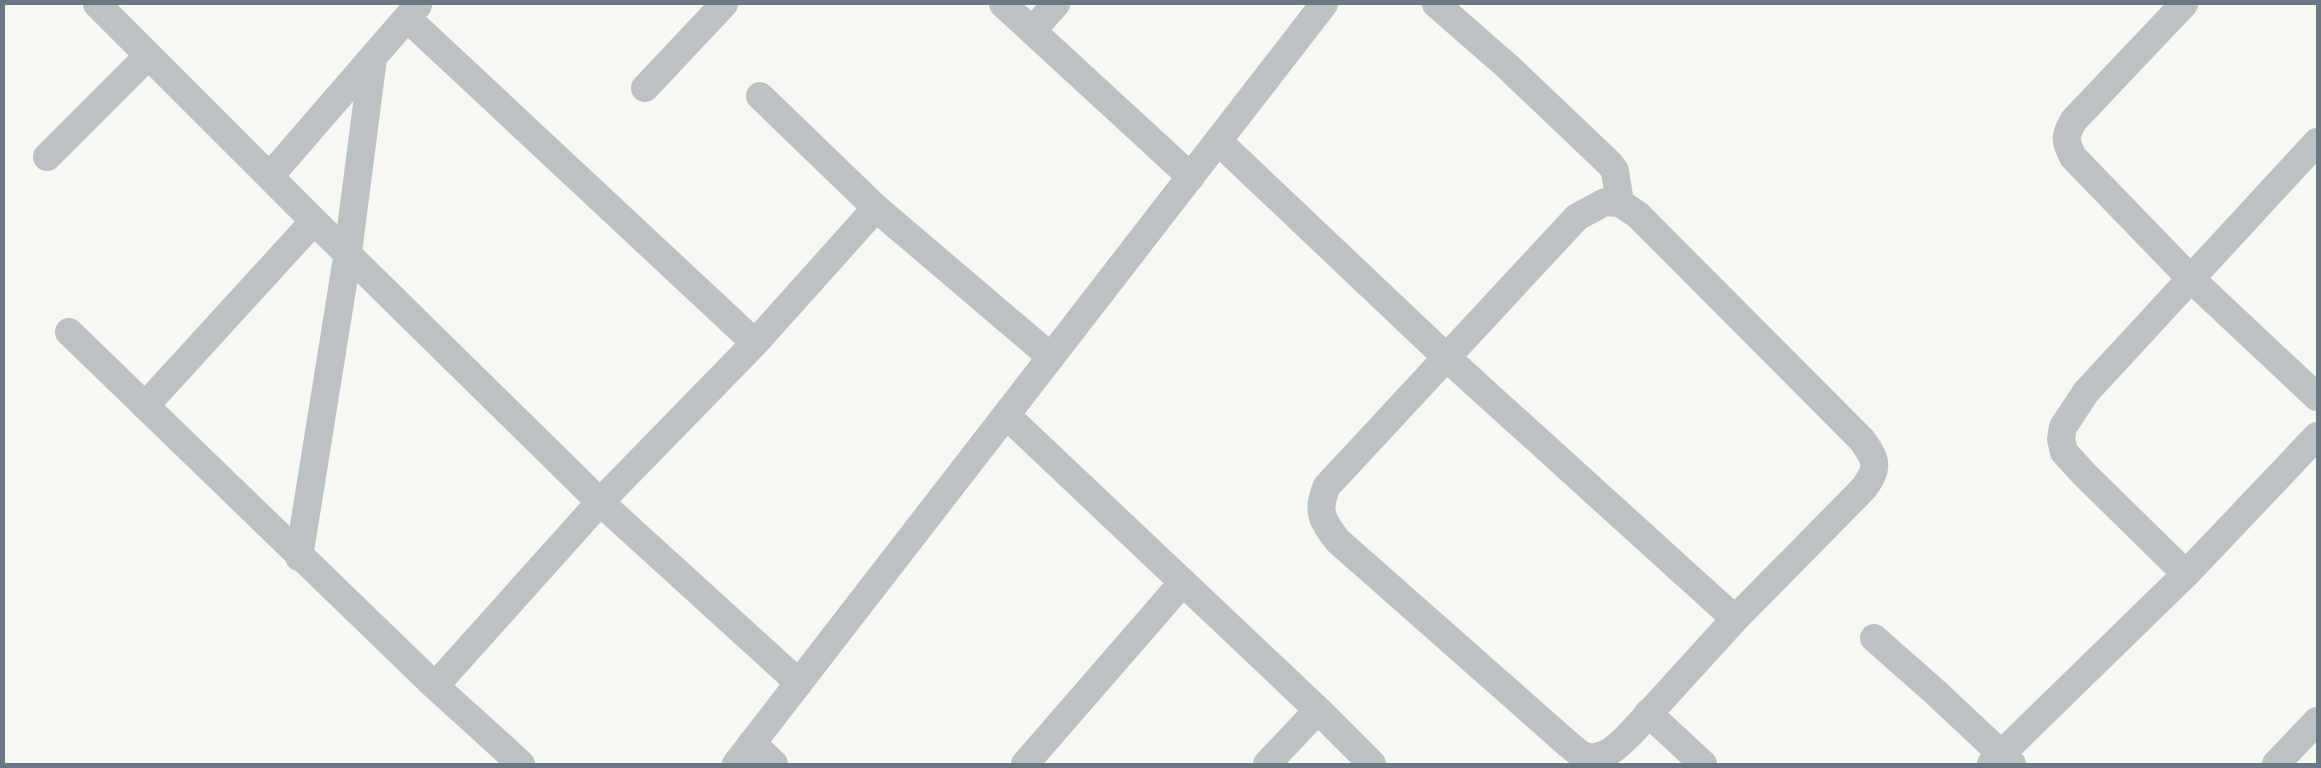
<svg xmlns="http://www.w3.org/2000/svg" width="2321" height="768" viewBox="0 0 2321 768" font-family="Figtree,sans-serif">
<style>
.lines{fill:none;stroke-linecap:round;stroke-linejoin:round}
.minor{stroke:#bcc1c4;stroke-width:28}
</style>
<rect width="100%" height="100%" fill="#f7f7f4"/>
<g class="lines">
<path class="minor" d="M 97,4 L 314,221 L 600,502 L 799,683
M 1003,4 L 1191,177
M 1436,4 L 1507,66 L 1610,164 L 1615,171 L 1620,203
M 2184,4 L 2074,120 C 2065,135 2064,140 2073,157 L 2190,278 L 2317,397
M 407,18 L 755,343
M 1032,31 L 1056,4
M 645,88 L 724,4
M 760,96 L 876,208 L 1051,357
M 1218,141 L 1446,357 L 1735,619
M 47,157 L 148,56
M 270,176 L 418,5
M 1605,202 L 1620,203 L 1638,215 L 1862,440 C 1877,461 1879,467 1864,488 L 1735,619 L 1632,732 C 1620,744 1604,762 1585,756 C 1579,754 1573,748 1568,744 L 1338,541 C 1322,521 1316,511 1327,486 L 1577,217 Z
M 69,332 L 435,686 L 521,764
M 145,406 L 314,221
M 1006,415 L 1318,710 L 1372,764
M 299,557 L 348,252 L 373,58
M 2186,574 L 2085,475 L 2064,452 L 2061,439 L 2063,427 L 2086,392 L 2317,142
M 1874,638 L 1934,691 L 2012,764
M 435,686 L 600,502 L 755,343 L 876,208
M 1648,713 L 1703,764
M 752,743 L 774,764
M 736,764 L 1324,4
M 1025,764 L 1183,582
M 1267,764 L 1318,710
M 1991,764 L 2186,574 L 2317,436
M 2276,764 L 2317,721"/>
</g>
<rect width="2321" height="768" fill="none" stroke="#697882" stroke-width="10"/>
</svg>
